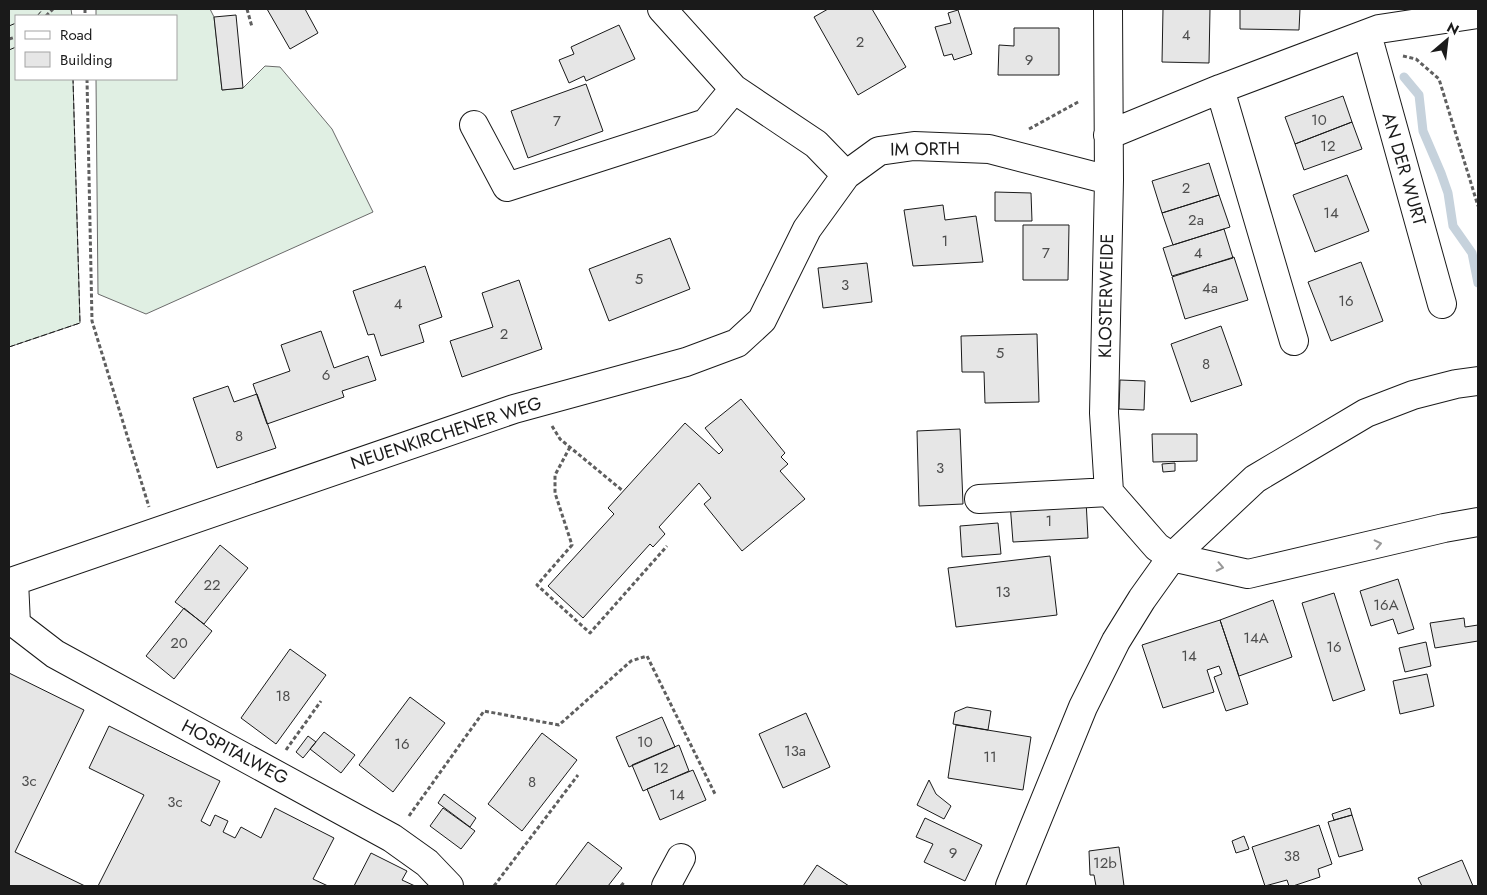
<svg xmlns="http://www.w3.org/2000/svg" width="1487" height="895" viewBox="0 0 1487 895" font-family="Jost,sans-serif">
<style>
.grass{fill:#e0efe3;stroke:#6a6a6a}
.lines{fill:none;stroke-linecap:round;stroke-linejoin:round}
.stream{stroke:#c6d2dc;stroke-width:9}
.building{fill:#e6e6e6;stroke:#1a1a1a}
.minor-casing{stroke:#1a1a1a;stroke-width:30}
.path{stroke:#5f5f5f;stroke-width:3;stroke-dasharray:4 2.5;stroke-linecap:butt}
.minor{stroke:#fff;stroke-width:28}
.fence{stroke:#1a1a1a;stroke-width:1;stroke-dasharray:6 2.5;stroke-linecap:butt}
.oneway{stroke:#989898}
.labels{text-anchor:middle;dominant-baseline:central;stroke-width:4;stroke-linejoin:round;paint-order:stroke}
.number-label{font-size:15px;fill:#4d4d4d}
.street-label{font-size:18px;fill:#1a1a1a;stroke:#fff}
</style>
<rect width="100%" height="100%" fill="#fff"/>
<path class="grass" d="M 9,9 L 71,9 L 72,16 L 16,16 L 16,79 L 73,79 L 80,323 L 9,347 Z
M 96,9 L 210,9 L 214,17 L 222,90 L 243,88 L 265,66 L 280,67 L 332,129 L 373,212 L 146,314 L 98,294 L 96,79 L 176,79 L 176,16 L 96,16 Z"/>
<g class="lines">
<path class="stream" d="M 1404,77 L 1419,95 L 1423,131 L 1441,173 L 1448,193 L 1453,226 L 1472,253 L 1478,283"/>
</g>
<path class="building" d="M 267,9 L 305,9 L 318,33 L 290,49 Z
M 828,9 L 872,9 L 906,67 L 858,95 L 814,17 Z
M 1163,9 L 1210,9 L 1209,63 L 1162,62 Z
M 1240,9 L 1300,9 L 1299,30 L 1240,29 Z
M 958,10 L 972,54 L 954,60 L 952,54 L 944,56 L 935,27 L 951,23 L 948,13 Z
M 236,15 L 243,88 L 222,90 L 214,17 Z
M 619,25 L 635,59 L 586,81 L 584,76 L 569,83 L 559,60 L 574,54 L 571,47 Z
M 1014,28 L 1059,28 L 1059,75 L 998,75 L 999,45 L 1014,46 Z
M 586,84 L 603,131 L 528,158 L 511,111 Z
M 1343,96 L 1352,122 L 1295,144 L 1285,117 Z
M 1352,122 L 1362,149 L 1304,170 L 1295,144 Z
M 1209,163 L 1219,195 L 1162,213 L 1152,181 Z
M 1347,175 L 1369,231 L 1315,252 L 1293,195 Z
M 995,192 L 1031,193 L 1032,221 L 995,221 Z
M 1219,195 L 1230,227 L 1173,245 L 1162,213 Z
M 943,205 L 945,220 L 976,216 L 983,262 L 913,266 L 904,210 Z
M 1023,225 L 1069,225 L 1068,280 L 1023,280 Z
M 1224,229 L 1233,258 L 1172,276 L 1163,248 Z
M 670,238 L 690,289 L 609,321 L 589,269 Z
M 1234,257 L 1248,300 L 1185,319 L 1172,277 Z
M 1361,262 L 1383,321 L 1331,341 L 1308,282 Z
M 867,263 L 872,302 L 823,308 L 818,268 Z
M 425,266 L 442,317 L 419,325 L 424,342 L 381,356 L 374,334 L 368,335 L 353,291 Z
M 519,280 L 542,349 L 462,377 L 450,341 L 493,327 L 482,293 Z
M 1221,326 L 1242,385 L 1191,402 L 1171,344 Z
M 321,331 L 334,368 L 368,356 L 376,380 L 342,391 L 344,397 L 267,424 L 253,384 L 290,371 L 281,345 Z
M 1037,334 L 1039,402 L 985,403 L 984,372 L 962,372 L 961,336 Z
M 1120,380 L 1145,381 L 1144,410 L 1119,409 Z
M 228,386 L 234,402 L 257,394 L 276,448 L 217,468 L 193,398 Z
M 741,399 L 785,453 L 781,457 L 788,464 L 780,471 L 805,499 L 742,551 L 704,504 L 711,498 L 699,483 L 659,527 L 665,534 L 653,547 L 650,544 L 583,618 L 548,586 L 614,514 L 608,508 L 685,423 L 719,454 L 723,450 L 705,428 Z
M 960,429 L 963,504 L 919,506 L 917,431 Z
M 1152,434 L 1197,434 L 1197,461 L 1153,462 Z
M 1175,463 L 1175,471 L 1163,472 L 1162,464 Z
M 1086,500 L 1088,538 L 1013,542 L 1010,503 Z
M 998,523 L 1001,554 L 962,557 L 960,526 Z
M 220,545 L 248,568 L 204,624 L 175,602 Z
M 1050,556 L 1057,615 L 956,627 L 948,568 Z
M 1398,579 L 1414,629 L 1398,634 L 1393,619 L 1371,626 L 1360,591 Z
M 1334,593 L 1365,690 L 1333,701 L 1302,603 Z
M 1273,600 L 1292,657 L 1239,676 L 1220,620 Z
M 184,608 L 212,631 L 174,679 L 146,656 Z
M 1464,618 L 1465,627 L 1478,625 L 1478,641 L 1435,648 L 1430,623 Z
M 1220,620 L 1248,704 L 1226,711 L 1214,677 L 1222,674 L 1219,666 L 1207,670 L 1214,692 L 1163,708 L 1142,645 Z
M 1426,642 L 1431,666 L 1405,672 L 1399,648 Z
M 290,649 L 326,675 L 276,744 L 241,718 Z
M 9,673 L 84,710 L 15,852 L 85,886 L 9,886 Z
M 1427,674 L 1434,706 L 1400,714 L 1393,681 Z
M 410,697 L 445,723 L 393,792 L 359,765 Z
M 967,707 L 991,711 L 988,730 L 953,724 L 955,712 Z
M 806,713 L 830,767 L 783,788 L 759,734 Z
M 662,717 L 675,747 L 629,767 L 616,737 Z
M 956,725 L 1031,737 L 1023,790 L 948,778 Z
M 109,726 L 220,781 L 201,821 L 210,826 L 215,815 L 228,821 L 223,832 L 235,838 L 241,827 L 261,838 L 275,808 L 334,838 L 313,879 L 328,886 L 98,886 L 144,795 L 89,768 Z
M 324,732 L 355,755 L 341,773 L 310,749 Z
M 542,733 L 577,760 L 522,831 L 488,804 Z
M 308,736 L 316,742 L 303,758 L 296,752 Z
M 679,745 L 689,771 L 643,791 L 632,765 Z
M 693,770 L 706,800 L 660,820 L 647,789 Z
M 929,780 L 936,794 L 951,806 L 944,819 L 917,805 Z
M 444,794 L 476,818 L 470,827 L 438,803 Z
M 443,808 L 475,831 L 461,849 L 430,826 Z
M 1350,808 L 1352,815 L 1334,820 L 1332,814 Z
M 1352,815 L 1363,850 L 1339,857 L 1328,822 Z
M 925,818 L 982,845 L 965,881 L 924,862 L 933,844 L 916,837 Z
M 1319,825 L 1332,864 L 1318,869 L 1320,877 L 1293,886 L 1289,886 L 1287,880 L 1265,886 L 1252,847 Z
M 1244,836 L 1249,849 L 1236,853 L 1232,841 Z
M 588,842 L 622,868 L 608,886 L 555,886 Z
M 1119,847 L 1124,886 L 1096,886 L 1094,875 L 1090,875 L 1089,851 Z
M 371,853 L 407,871 L 402,880 L 415,886 L 354,886 Z
M 1462,860 L 1473,886 L 1422,886 L 1418,878 Z
M 817,865 L 849,886 L 803,886 Z"/>
<g class="lines">
<defs>
<path id="minor" d="M 662,9 L 734,89 L 816,144 L 846,175 L 879,151 L 914,146 L 989,149 L 1109,180
M 1108,9 L 1109,180 L 1104,413 L 1109,492 L 1157,547 L 1172,557 L 1248,574 L 1444,528 L 1478,522
M 1367,34 L 1442,304
M 1220,89 L 1294,341
M 474,125 L 507,187 L 706,123 L 734,89
M 1108,135 L 1220,89 L 1379,29 L 1478,14
M 979,499 L 1109,492
M 9,622 L 16,624 L 14,581 L 514,409 L 686,362 L 737,343 L 762,320 L 807,229 L 846,175
M 16,624 L 55,654 L 392,838 L 427,863 L 449,886
M 666,886 L 681,858
M 1010,886 L 1083,707 L 1116,641 L 1142,599 L 1172,557 L 1255,479 L 1366,413 L 1413,395 L 1456,384 L 1478,381"/>
</defs>
<use href="#minor" class="minor-casing"/>
<path class="path" d="M 85,9 L 85,16
M 247,9 L 252,27
M 46,16 L 53,9
M 9,39 L 16,37
M 1403,56 L 1416,59 L 1439,79 L 1478,206
M 87,79 L 92,321 L 149,507
M 1029,129 L 1080,101
M 552,426 L 560,439 L 623,491
M 570,447 L 555,475 L 555,493 L 572,545 L 537,585 L 590,633 L 667,546
M 286,750 L 321,701
M 409,816 L 484,711 L 559,725 L 631,661 L 647,656 L 715,794
M 494,886 L 578,775
M 621,886 L 625,881"/>
<use href="#minor" class="minor"/>
<path class="fence" d="M 37,16 L 43,9
M 9,26 L 16,23
M 9,50 L 16,47
M 9,347 L 80,323 L 73,79"/>
</g>
<defs><path id="oneway-chevron" d="M-2-3.5L2.5 0L-2 3.5" fill="none" stroke-width="1.6" stroke-linecap="round" stroke-linejoin="round" transform="scale(1.25)"/></defs>
<g class="oneway">
<use href="#oneway-chevron" transform="translate(1378 544) rotate(-13)"/>
<use href="#oneway-chevron" transform="translate(1220 567) rotate(12)"/>
</g>
<g class="labels">
<g class="number-label">
<text x="1186" y="35">4</text>
<text x="860" y="42">2</text>
<text x="1029" y="60">9</text>
<text x="1319" y="120">10</text>
<text x="557" y="121">7</text>
<text x="1328" y="146">12</text>
<text x="1186" y="188">2</text>
<text x="1331" y="213">14</text>
<text x="1196" y="220">2a</text>
<text x="945" y="241">1</text>
<text x="1046" y="253">7</text>
<text x="1198" y="253">4</text>
<text x="639" y="279">5</text>
<text x="845" y="285">3</text>
<text x="1210" y="288">4a</text>
<text x="1346" y="301">16</text>
<text x="398" y="304">4</text>
<text x="504" y="334">2</text>
<text x="1000" y="353">5</text>
<text x="1206" y="364">8</text>
<text x="326" y="375">6</text>
<text x="239" y="436">8</text>
<text x="940" y="468">3</text>
<text x="1049" y="521">1</text>
<text x="212" y="585">22</text>
<text x="1003" y="592">13</text>
<text x="1386" y="605">16A</text>
<text x="1256" y="638">14A</text>
<text x="179" y="643">20</text>
<text x="1334" y="647">16</text>
<text x="1189" y="656">14</text>
<text x="283" y="696">18</text>
<text x="645" y="742">10</text>
<text x="402" y="744">16</text>
<text x="795" y="751">13a</text>
<text x="990" y="757">11</text>
<text x="661" y="768">12</text>
<text x="29" y="781">3c</text>
<text x="532" y="782">8</text>
<text x="677" y="795">14</text>
<text x="175" y="802">3c</text>
<text x="953" y="853">9</text>
<text x="1292" y="856">38</text>
<text x="1105" y="863">12b</text>
</g>
<g class="street-label">
<text transform="translate(925 149) rotate(-1)">IM ORTH</text>
<text transform="translate(1404 169) rotate(74)">AN DER WURT</text>
<text transform="translate(1106 296) rotate(-89)">KLOSTERWEIDE</text>
<text transform="translate(446 433) rotate(-18)">NEUENKIRCHENER WEG</text>
<text transform="translate(235 752) rotate(28)">HOSPITALWEG</text>
</g>
</g>
<rect width="1487" height="895" fill="none" stroke="#1a1a1a" stroke-width="20"/>
<rect x="15" y="15" width="162" height="65" fill="#ffffff" stroke="#a3a3a3"/>
<rect x="25" y="31" width="25" height="8" fill="#ffffff" stroke="#a3a3a3"/>
<text x="60" y="40" font-size="15" fill="#1a1a1a">Road</text>
<rect x="25" y="52" width="25" height="15" fill="#e6e6e6" stroke="#a3a3a3"/>
<text x="60" y="65" font-size="15" fill="#1a1a1a">Building</text>
<g transform="translate(1447 40) rotate(28)" stroke="#ffffff" stroke-width="4" paint-order="stroke">
<path d="M0-4L9 19L0 12L-9 19Z" fill="#1a1a1a"/>
<text y="-8" font-size="14" font-weight="bold" text-anchor="middle" fill="#1a1a1a">N</text>
</g>
</svg>
